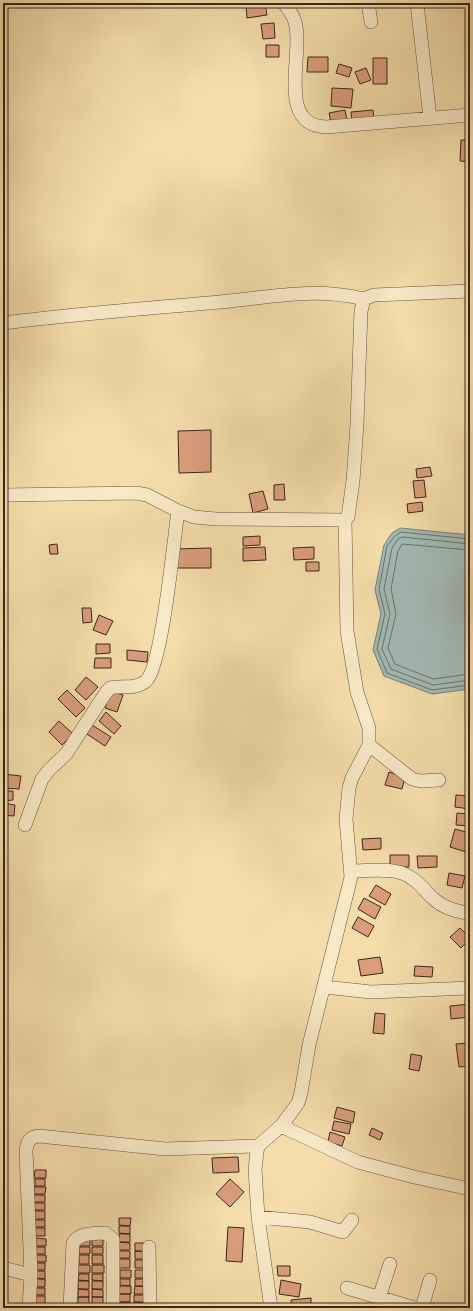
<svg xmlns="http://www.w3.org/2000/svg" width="473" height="1311" viewBox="0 0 473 1311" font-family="'IM FELL DW Pica',serif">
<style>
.water{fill:#a1b9b5;stroke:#787e77}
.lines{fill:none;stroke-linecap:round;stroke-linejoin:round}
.shore{stroke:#6e7068;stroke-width:1}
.building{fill:#da9e7d;stroke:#3a261b}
.street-casing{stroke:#68543f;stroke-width:14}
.street{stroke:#f8e9c8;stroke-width:13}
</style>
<rect width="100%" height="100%" fill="#f4ddab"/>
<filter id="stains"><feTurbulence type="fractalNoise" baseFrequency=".005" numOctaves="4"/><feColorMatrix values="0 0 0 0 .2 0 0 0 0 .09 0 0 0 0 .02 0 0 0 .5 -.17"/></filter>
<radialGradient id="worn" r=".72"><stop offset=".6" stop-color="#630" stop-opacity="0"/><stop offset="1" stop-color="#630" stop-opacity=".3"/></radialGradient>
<path class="water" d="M 400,528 L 470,535 L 470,689 L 432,694 L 384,676 L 373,650 L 381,614 L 375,590 L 384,545 L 392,533 Z"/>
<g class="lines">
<path class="shore" d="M 470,539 L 401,532 L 395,536 L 387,546 L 379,589 L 385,614 L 377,649 L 387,673 L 432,690 L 470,685
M 470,544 L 403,537 L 398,539 L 392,548 L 384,589 L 390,614 L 382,649 L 391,669 L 433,685 L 470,680
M 470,550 L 402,544 L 398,551 L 391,589 L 396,614 L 388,648 L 395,664 L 433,679 L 470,674"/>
</g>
<path class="building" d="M 265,3 L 267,15 L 247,18 L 246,6 Z
M 274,23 L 275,38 L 263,39 L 261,24 Z
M 266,45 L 279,45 L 279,57 L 266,57 Z
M 308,57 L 328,57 L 328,72 L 307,72 Z
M 373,58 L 387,58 L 387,84 L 373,84 Z
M 339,64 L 352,68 L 349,77 L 336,73 Z
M 366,68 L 371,80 L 360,84 L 355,72 Z
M 332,88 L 353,89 L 351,108 L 331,106 Z
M 345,110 L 347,120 L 331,123 L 329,113 Z
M 373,110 L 374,121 L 352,123 L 351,112 Z
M 461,140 L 470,140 L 470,162 L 460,161 Z
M 211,430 L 211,472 L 179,473 L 178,431 Z
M 430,467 L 432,476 L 417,478 L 416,469 Z
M 424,480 L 426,497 L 415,498 L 413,481 Z
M 284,484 L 285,500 L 274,500 L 274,485 Z
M 263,491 L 268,509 L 253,513 L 249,494 Z
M 422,502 L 423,511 L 408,513 L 407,504 Z
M 260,536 L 260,545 L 243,546 L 243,537 Z
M 57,544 L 58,554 L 50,554 L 49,545 Z
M 265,547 L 266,560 L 243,561 L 243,548 Z
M 314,547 L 314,559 L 294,560 L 293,548 Z
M 211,548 L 211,568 L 176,568 L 175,549 Z
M 306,562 L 319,562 L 319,571 L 306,571 Z
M 82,608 L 91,608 L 92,622 L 83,623 Z
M 99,615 L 113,621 L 106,635 L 93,630 Z
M 96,644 L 110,644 L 110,653 L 96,654 Z
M 127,650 L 148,652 L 147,662 L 127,660 Z
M 95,658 L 111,658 L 111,668 L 94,668 Z
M 86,677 L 98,687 L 86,700 L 75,690 Z
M 67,690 L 85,708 L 76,717 L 58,699 Z
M 110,691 L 123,695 L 117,712 L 105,708 Z
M 106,712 L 121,726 L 114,734 L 99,721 Z
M 59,721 L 73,734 L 62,745 L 49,732 Z
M 92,725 L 111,737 L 105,746 L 87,734 Z
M 389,772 L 405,777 L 402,789 L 385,785 Z
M 3,774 L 21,776 L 19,789 L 3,788 Z
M 3,791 L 13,791 L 13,800 L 3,801 Z
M 456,795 L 470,796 L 470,809 L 455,807 Z
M 3,803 L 15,805 L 14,816 L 3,815 Z
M 457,813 L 470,814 L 470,826 L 456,825 Z
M 455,829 L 470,833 L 466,852 L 450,847 Z
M 381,838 L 381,849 L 363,850 L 362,839 Z
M 390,855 L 409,855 L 409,867 L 390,867 Z
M 417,856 L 437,856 L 437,867 L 418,868 Z
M 449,873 L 465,876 L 462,888 L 447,885 Z
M 376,885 L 391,894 L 385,905 L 369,896 Z
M 364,898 L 381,907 L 375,919 L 358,909 Z
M 358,917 L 374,926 L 368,937 L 352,928 Z
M 460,928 L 470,938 L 461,948 L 450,937 Z
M 380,957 L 383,973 L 361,976 L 358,960 Z
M 415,966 L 433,967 L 432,977 L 414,976 Z
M 470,1004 L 470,1017 L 451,1019 L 450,1006 Z
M 375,1013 L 385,1014 L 384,1034 L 373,1033 Z
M 468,1043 L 470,1066 L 459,1067 L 456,1044 Z
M 411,1054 L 422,1056 L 419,1071 L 409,1069 Z
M 337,1107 L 355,1112 L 353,1123 L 334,1118 Z
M 334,1121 L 351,1124 L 349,1134 L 332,1130 Z
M 372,1128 L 383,1133 L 380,1140 L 369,1135 Z
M 330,1132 L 345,1137 L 342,1146 L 328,1142 Z
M 238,1157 L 239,1172 L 213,1173 L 212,1158 Z
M 35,1170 L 46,1170 L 46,1178 L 34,1178 Z
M 35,1179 L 45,1179 L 45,1186 L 35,1186 Z
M 230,1179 L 244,1192 L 230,1207 L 216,1194 Z
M 34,1187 L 46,1187 L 45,1194 L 34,1194 Z
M 34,1195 L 45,1195 L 45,1202 L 34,1202 Z
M 468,1201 L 470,1201 L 470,1216 L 465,1215 Z
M 34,1203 L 45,1203 L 45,1210 L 34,1210 Z
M 34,1211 L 45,1211 L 45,1219 L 34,1219 Z
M 119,1218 L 131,1218 L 130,1226 L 119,1225 Z
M 34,1220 L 45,1220 L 45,1227 L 34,1227 Z
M 119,1226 L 130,1226 L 130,1234 L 119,1233 Z
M 228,1227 L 244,1228 L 242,1262 L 226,1261 Z
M 34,1228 L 45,1228 L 45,1236 L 34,1236 Z
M 119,1234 L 130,1234 L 130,1242 L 119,1242 Z
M 35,1238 L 46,1239 L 46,1246 L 35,1246 Z
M 79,1238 L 90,1239 L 90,1246 L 79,1246 Z
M 92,1238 L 103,1239 L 103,1246 L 92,1246 Z
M 119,1242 L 130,1243 L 130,1250 L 119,1250 Z
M 135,1243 L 146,1243 L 146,1251 L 135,1251 Z
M 35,1247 L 45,1247 L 45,1254 L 35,1254 Z
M 79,1247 L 90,1247 L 90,1254 L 79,1254 Z
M 92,1247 L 103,1247 L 103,1254 L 92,1254 Z
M 119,1251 L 130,1251 L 130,1258 L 119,1258 Z
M 135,1251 L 146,1252 L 146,1259 L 135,1259 Z
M 35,1255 L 46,1255 L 46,1262 L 35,1262 Z
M 79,1255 L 89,1255 L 89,1264 L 79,1264 Z
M 92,1255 L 103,1255 L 103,1264 L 92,1264 Z
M 119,1259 L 130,1259 L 130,1268 L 119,1268 Z
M 135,1260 L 146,1260 L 145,1268 L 135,1268 Z
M 34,1263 L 45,1263 L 45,1270 L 34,1270 Z
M 78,1265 L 90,1265 L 90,1273 L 78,1273 Z
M 92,1265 L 104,1265 L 104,1273 L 92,1273 Z
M 277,1266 L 290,1266 L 290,1276 L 278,1276 Z
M 120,1270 L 131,1270 L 131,1278 L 120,1278 Z
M 135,1270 L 146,1270 L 146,1278 L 135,1278 Z
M 34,1271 L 45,1271 L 45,1279 L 34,1278 Z
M 79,1274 L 89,1274 L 89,1281 L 78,1280 Z
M 92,1274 L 103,1274 L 103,1281 L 92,1280 Z
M 34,1279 L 45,1279 L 45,1287 L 34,1287 Z
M 120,1279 L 130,1279 L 130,1286 L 120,1285 Z
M 135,1279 L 145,1279 L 145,1286 L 135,1286 Z
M 281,1280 L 301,1284 L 299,1297 L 279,1294 Z
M 78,1281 L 89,1281 L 89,1289 L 78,1289 Z
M 92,1281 L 103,1281 L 103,1289 L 92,1289 Z
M 120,1286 L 131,1286 L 131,1294 L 119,1294 Z
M 135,1286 L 146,1287 L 146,1294 L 134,1294 Z
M 34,1288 L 45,1288 L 45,1295 L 34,1295 Z
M 78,1289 L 89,1290 L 89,1297 L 78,1297 Z
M 92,1289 L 103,1290 L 103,1297 L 92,1297 Z
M 119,1294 L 130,1294 L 130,1302 L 119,1302 Z
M 134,1295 L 145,1295 L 145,1302 L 134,1302 Z
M 34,1296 L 45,1296 L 45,1305 L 34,1305 Z
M 78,1297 L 89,1297 L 89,1305 L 78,1305 Z
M 92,1297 L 103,1297 L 103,1305 L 92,1305 Z
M 311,1298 L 311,1308 L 292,1308 L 291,1300 Z
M 119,1302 L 130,1302 L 130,1308 L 119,1308 Z
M 134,1302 L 145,1303 L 145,1308 L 134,1308 Z"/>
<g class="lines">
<defs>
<path id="street" d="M 284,3 C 287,8 292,13 294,19 C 306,50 274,125 326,127 L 470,115
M 368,3 L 371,22
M 417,3 L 430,118
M 3,323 C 75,314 148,308 220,302 C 273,297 311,287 364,299
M 3,495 L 136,493 L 147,495 L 178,511 L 194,517 L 216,519 L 345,520
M 369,745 L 412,779 L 421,781 L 439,780
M 25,825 L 42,779 L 49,770 L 66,754 L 105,694 L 110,688 C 122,685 135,690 146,681 C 162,667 174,539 178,511
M 352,871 C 367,871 387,868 402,873 C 418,879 423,890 435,900 C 445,909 458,911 470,914
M 324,987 L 371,992 L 470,988
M 281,1126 L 358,1162 L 414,1177 L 470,1189
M 258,1217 L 310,1222 L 343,1232 L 352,1220
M 149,1247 L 150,1308
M 3,1268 L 31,1275
M 347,1288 L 415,1308
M 379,1298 L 390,1264
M 29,1308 L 31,1275 L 26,1151 C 27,1142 29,1137 39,1136 L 165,1149 L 258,1146
M 70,1308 L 73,1243 C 80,1232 93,1234 105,1233 L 113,1239 L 113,1308
M 271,1308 L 258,1217 L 255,1169 L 257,1152 L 258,1146 L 281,1126 L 290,1114 L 298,1103 L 301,1093 L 309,1045 L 351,877 L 346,819 L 349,788 L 352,778 L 369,745 L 369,728 L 357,692 L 347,631 L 345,520 L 348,517 L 353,481 L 357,424 L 361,311 L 364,299 L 374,295 L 470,291
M 422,1308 L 430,1280"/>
</defs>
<use href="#street" class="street-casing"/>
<use href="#street" class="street"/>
</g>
<rect width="473" height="1311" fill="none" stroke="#f4ddab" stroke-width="16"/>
<rect x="4" y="4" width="465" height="1303" fill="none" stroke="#3a261b" stroke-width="2"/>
<rect x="8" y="8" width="457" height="1295" fill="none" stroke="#3a261b"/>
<rect width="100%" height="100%" filter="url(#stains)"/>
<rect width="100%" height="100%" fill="url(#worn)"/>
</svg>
